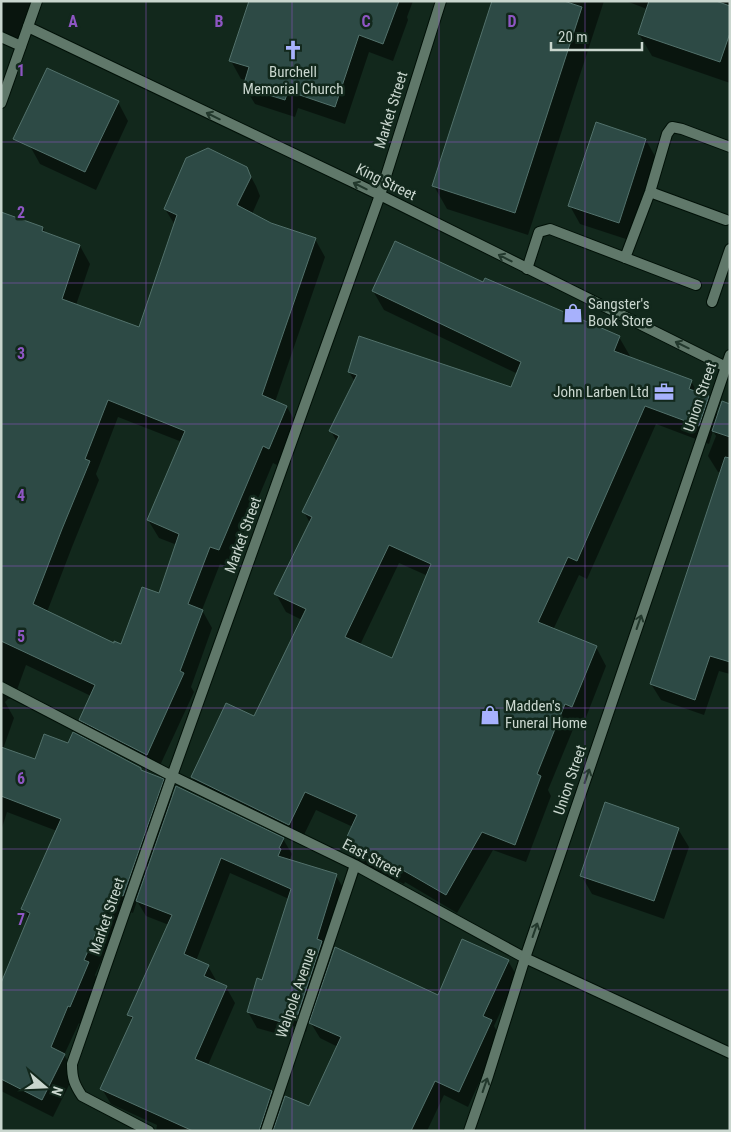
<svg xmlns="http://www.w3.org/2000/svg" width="731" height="1132" viewBox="0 0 731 1132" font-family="'Roboto Condensed',sans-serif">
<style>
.shadow{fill:#0007;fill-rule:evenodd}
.building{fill:#2d4a45;stroke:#52716b;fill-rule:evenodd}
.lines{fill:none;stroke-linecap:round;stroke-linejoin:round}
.service-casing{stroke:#001007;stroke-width:12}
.minor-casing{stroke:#001007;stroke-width:12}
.tertiary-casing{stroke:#001007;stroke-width:12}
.service{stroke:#60786a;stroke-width:10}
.minor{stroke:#60786a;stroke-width:10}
.tertiary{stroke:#60786a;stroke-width:10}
.oneway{stroke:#22382c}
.grid{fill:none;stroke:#8e56c3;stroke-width:1;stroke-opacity:0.55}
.labels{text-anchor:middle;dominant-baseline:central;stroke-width:5;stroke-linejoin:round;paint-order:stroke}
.poi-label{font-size:15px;fill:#c9d6ce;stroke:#12281c;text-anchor:start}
.street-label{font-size:15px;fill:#c9d6ce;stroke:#12281c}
.grid-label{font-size:16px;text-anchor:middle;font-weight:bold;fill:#8e56c3;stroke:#12281c;stroke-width:5;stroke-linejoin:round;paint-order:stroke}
</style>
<rect width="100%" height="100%" fill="#12281c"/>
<path class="shadow" d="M 1,1 L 36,1 L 19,45 L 5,39 L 1,45 Z
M 251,1 L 413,1 L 407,17 L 408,20 L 393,61 L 369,52 L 345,124 L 298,108 L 295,117 L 255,104 L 244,86 L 246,80 L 241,79 L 231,61 Z
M 494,1 L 604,1 L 528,235 L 447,209 L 434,186 Z
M 626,1 L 730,1 L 730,83 L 652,56 L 639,34 L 647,9 Z
M 118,102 L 128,121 L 96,190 L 40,164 L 30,146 Z
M 646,140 L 656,158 L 629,240 L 580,224 L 570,206 Z
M 246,168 L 256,186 L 260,196 L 252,214 L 270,224 L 315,239 L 325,257 L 275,402 L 287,407 L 297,425 L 279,466 L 273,463 L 229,567 L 220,564 L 202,610 L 212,628 L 191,687 L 194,692 L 157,772 L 91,738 L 80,720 L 91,696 L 26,665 L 14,698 L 8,699 L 5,702 L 14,718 L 3,749 L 35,760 L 140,769 L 142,772 L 163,780 L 173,798 L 283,839 L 292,854 L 289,861 L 336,876 L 345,891 L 327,951 L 332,960 L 438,997 L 508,961 L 517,976 L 494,1026 L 500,1037 L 468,1107 L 444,1095 L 427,1131 L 156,1131 L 157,1125 L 111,1104 L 102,1089 L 133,1021 L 129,1015 L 169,925 L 146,916 L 137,901 L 133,913 L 124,909 L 95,975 L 98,981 L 80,1024 L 79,1023 L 64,1055 L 75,1073 L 53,1117 L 1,1091 L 1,986 L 29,920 L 23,909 L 57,831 L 7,812 L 1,831 L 1,347 L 43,228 L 46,234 L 80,246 L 90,264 L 76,305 L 140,329 L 175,225 L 165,209 ZM 118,417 L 182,442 L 148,520 L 159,538 L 177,545 L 159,595 L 122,646 L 114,644 L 47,612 L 72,547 L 99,480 L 96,474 ZM 230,873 L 289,899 L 263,982 L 248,1012 L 257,1028 L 289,1037 L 293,1026 L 306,1032 L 309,1020 L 320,1038 L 338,1047 L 310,1107 L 282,1110 L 271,1092 L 208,1065 L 235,1003 L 226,987 L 217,983 L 217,982 L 208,966 L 196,961 Z
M 483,284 L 619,337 L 630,356 L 629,358 L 691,381 L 698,394 L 708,397 L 718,415 L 730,406 L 730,674 L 719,671 L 704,715 L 661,700 L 651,684 L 721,473 L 718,472 L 708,456 L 716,436 L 713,431 L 709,444 L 656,424 L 587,579 L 579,575 L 553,630 L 596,647 L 606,666 L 583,725 L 576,722 L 548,790 L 551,796 L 526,862 L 493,850 L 457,913 L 405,882 L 404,884 L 356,862 L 345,843 L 353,827 L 316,810 L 300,843 L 203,796 L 192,777 L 255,718 L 302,620 L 286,612 L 276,594 L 310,523 L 304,512 L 337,442 L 331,431 L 355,382 L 349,372 L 512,389 L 518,374 L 384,310 L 373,291 ZM 399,563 L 428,576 L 393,660 L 360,645 Z
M 678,829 L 689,847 L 664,919 L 592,894 L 581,875 Z"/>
<path class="building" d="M 249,1 L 399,1 L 383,44 L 359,35 L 335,107 L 288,91 L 285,100 L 243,87 L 249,67 L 229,61 Z
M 492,1 L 564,1 L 582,7 L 515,213 L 432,186 Z
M 649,1 L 716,1 L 730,6 L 730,33 L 720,62 L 638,34 Z
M 47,68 L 119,101 L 85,172 L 13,139 Z
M 596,122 L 646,139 L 619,223 L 568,206 Z
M 208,148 L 247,167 L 251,177 L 237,205 L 271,223 L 316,238 L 262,395 L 287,406 L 269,449 L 263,446 L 219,550 L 210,547 L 188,604 L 203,610 L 180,671 L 184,673 L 147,755 L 79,720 L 95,685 L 1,641 L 1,212 L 43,227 L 42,231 L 80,245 L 62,299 L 139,327 L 177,215 L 164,209 L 186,158 ZM 108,400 L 185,431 L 147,520 L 179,534 L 159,593 L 142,587 L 121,644 L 114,641 L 114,643 L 33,604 L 62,529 L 90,461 L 85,459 Z
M 395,241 L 483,282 L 485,278 L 620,336 L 614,351 L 692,380 L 689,389 L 709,396 L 699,426 L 645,406 L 577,561 L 568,557 L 538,622 L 597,646 L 572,707 L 565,704 L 537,774 L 541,776 L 515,845 L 482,832 L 446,895 L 394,865 L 393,867 L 344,843 L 357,815 L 305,792 L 289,825 L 191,777 L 226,703 L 254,716 L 306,609 L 274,594 L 312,517 L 302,512 L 339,436 L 329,431 L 357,375 L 348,372 L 359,336 L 511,387 L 521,362 L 372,291 ZM 389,545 L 431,564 L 392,658 L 345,637 Z
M 722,401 L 730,404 L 730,437 L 712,431 Z
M 725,457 L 730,458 L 730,662 L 710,656 L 695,700 L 650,684 Z
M 73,732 L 141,768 L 141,770 L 164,779 L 123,896 L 114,892 L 84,960 L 89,962 L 70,1007 L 68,1006 L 51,1047 L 65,1054 L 42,1100 L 1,1079 L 1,983 L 30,913 L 21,909 L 61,819 L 1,796 L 1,747 L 35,759 L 44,734 L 68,743 Z
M 176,786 L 284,838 L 279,848 L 281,849 L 278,856 L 337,874 L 317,939 L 322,941 L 297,1017 L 284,1011 L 281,1022 L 247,1012 L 257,978 L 262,980 L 291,889 L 221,858 L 184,954 L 209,965 L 204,976 L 227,986 L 195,1059 L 272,1091 L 259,1131 L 193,1131 L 100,1089 L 133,1017 L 127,1015 L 172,915 L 136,901 Z
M 605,802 L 679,828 L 654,901 L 580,876 Z
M 462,939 L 509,960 L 483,1016 L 492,1020 L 459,1092 L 435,1081 L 411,1131 L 273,1131 L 285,1096 L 309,1106 L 341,1037 L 309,1023 L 335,947 L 438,995 Z"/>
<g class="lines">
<defs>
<path id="service" d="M 1,37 L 21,46
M 650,192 L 726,220
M 625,258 L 650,192 L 667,134 L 672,127 L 682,129 L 730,147
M 527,269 L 539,232 L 550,229 L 696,285
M 712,302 L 730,249"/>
<path id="minor" d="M 28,27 L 380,195 L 726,367
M 1,687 L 172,776 L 355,865 L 525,958 L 730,1053
M 149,1131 L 82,1096 C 74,1084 72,1078 72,1064 L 172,776 L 380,195 L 441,1
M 266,1131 L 355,865"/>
<path id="tertiary" d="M 1,103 L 37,1
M 469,1131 L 488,1076 L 525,958 L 730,355"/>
</defs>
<use href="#service" class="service-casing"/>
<use href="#minor" class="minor-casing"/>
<use href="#tertiary" class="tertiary-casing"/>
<use href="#service" class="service"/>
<use href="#minor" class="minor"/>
<use href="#tertiary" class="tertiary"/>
</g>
<defs><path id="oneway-shaft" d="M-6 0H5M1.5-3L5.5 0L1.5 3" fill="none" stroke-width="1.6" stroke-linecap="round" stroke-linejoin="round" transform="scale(1.25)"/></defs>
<g class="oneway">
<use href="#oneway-shaft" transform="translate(213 116) rotate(-154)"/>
<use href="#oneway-shaft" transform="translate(360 186) rotate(-154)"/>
<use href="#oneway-shaft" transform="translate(505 258) rotate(-153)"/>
<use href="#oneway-shaft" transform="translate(682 345) rotate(-154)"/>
<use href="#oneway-shaft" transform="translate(639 622) rotate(-71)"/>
<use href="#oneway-shaft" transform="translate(587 776) rotate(-71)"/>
<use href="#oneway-shaft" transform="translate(535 930) rotate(-71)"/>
<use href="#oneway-shaft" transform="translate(485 1085) rotate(-71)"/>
</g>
<path class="grid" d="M 146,1 L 146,1131M 292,1 L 292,1131M 439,1 L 439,1131M 585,1 L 585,1131M 1,142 L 730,142M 1,283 L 730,283M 1,424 L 730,424M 1,566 L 730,566M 1,708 L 730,708M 1,849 L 730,849M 1,990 L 730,990"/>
<defs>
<symbol id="church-bare" viewBox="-9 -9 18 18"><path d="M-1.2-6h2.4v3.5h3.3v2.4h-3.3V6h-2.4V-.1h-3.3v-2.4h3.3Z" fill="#a7b1fc" stroke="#12281c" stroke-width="2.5" paint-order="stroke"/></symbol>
<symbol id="shop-bare" viewBox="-9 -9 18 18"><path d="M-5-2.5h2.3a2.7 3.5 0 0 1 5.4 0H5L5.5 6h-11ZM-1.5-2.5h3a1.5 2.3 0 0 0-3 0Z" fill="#a7b1fc" stroke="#12281c" stroke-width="2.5" paint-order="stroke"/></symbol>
<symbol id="office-bare" viewBox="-9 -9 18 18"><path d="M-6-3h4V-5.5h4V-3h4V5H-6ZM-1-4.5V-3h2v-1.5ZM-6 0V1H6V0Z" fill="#a7b1fc" stroke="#12281c" stroke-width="2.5" paint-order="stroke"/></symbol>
</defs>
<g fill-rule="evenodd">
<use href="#church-bare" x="279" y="36" width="28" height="28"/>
<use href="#shop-bare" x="559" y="299" width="28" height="28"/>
<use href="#office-bare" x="650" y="378" width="28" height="28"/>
<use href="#shop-bare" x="476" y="701" width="28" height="28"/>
</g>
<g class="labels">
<g class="poi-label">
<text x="293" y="72" text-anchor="middle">Burchell<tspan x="293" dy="17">Memorial Church</tspan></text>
<text x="588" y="304">Sangster's<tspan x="588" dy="17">Book Store</tspan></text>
<text x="649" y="392" text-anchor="end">John Larben Ltd</text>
<text x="505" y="706">Madden's<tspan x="505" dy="17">Funeral Home</tspan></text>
</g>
<g class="street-label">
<text transform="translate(391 110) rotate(-73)">Market Street</text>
<text transform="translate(386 182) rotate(26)">King Street</text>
<text transform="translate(700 397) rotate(-71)">Union Street</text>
<text transform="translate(243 535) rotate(-70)">Market Street</text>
<text transform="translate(570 780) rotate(-71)">Union Street</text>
<text transform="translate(372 858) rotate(28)">East Street</text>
<text transform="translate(107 916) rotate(-71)">Market Street</text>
<text transform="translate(296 993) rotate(-71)">Walpole Avenue</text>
</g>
</g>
<g class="grid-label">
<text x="73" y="27">A</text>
<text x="219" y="27">B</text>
<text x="366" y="27">C</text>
<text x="512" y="27">D</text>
<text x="21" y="76">1</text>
<text x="21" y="218">2</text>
<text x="21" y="359">3</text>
<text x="21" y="501">4</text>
<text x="21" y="642">5</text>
<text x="21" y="784">6</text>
<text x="21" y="925">7</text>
</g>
<rect width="731" height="1132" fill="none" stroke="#c9d6ce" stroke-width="5"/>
<g transform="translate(45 1087) rotate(109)" stroke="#12281c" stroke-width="4" paint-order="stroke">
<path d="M0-4L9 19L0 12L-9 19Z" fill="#c9d6ce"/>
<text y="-8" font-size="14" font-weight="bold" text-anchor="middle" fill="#c9d6ce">N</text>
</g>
<path d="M551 42v8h91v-8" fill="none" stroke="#c9d6ce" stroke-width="2.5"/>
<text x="558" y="42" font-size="15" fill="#c9d6ce" stroke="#12281c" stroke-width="4" paint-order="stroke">20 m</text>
</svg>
